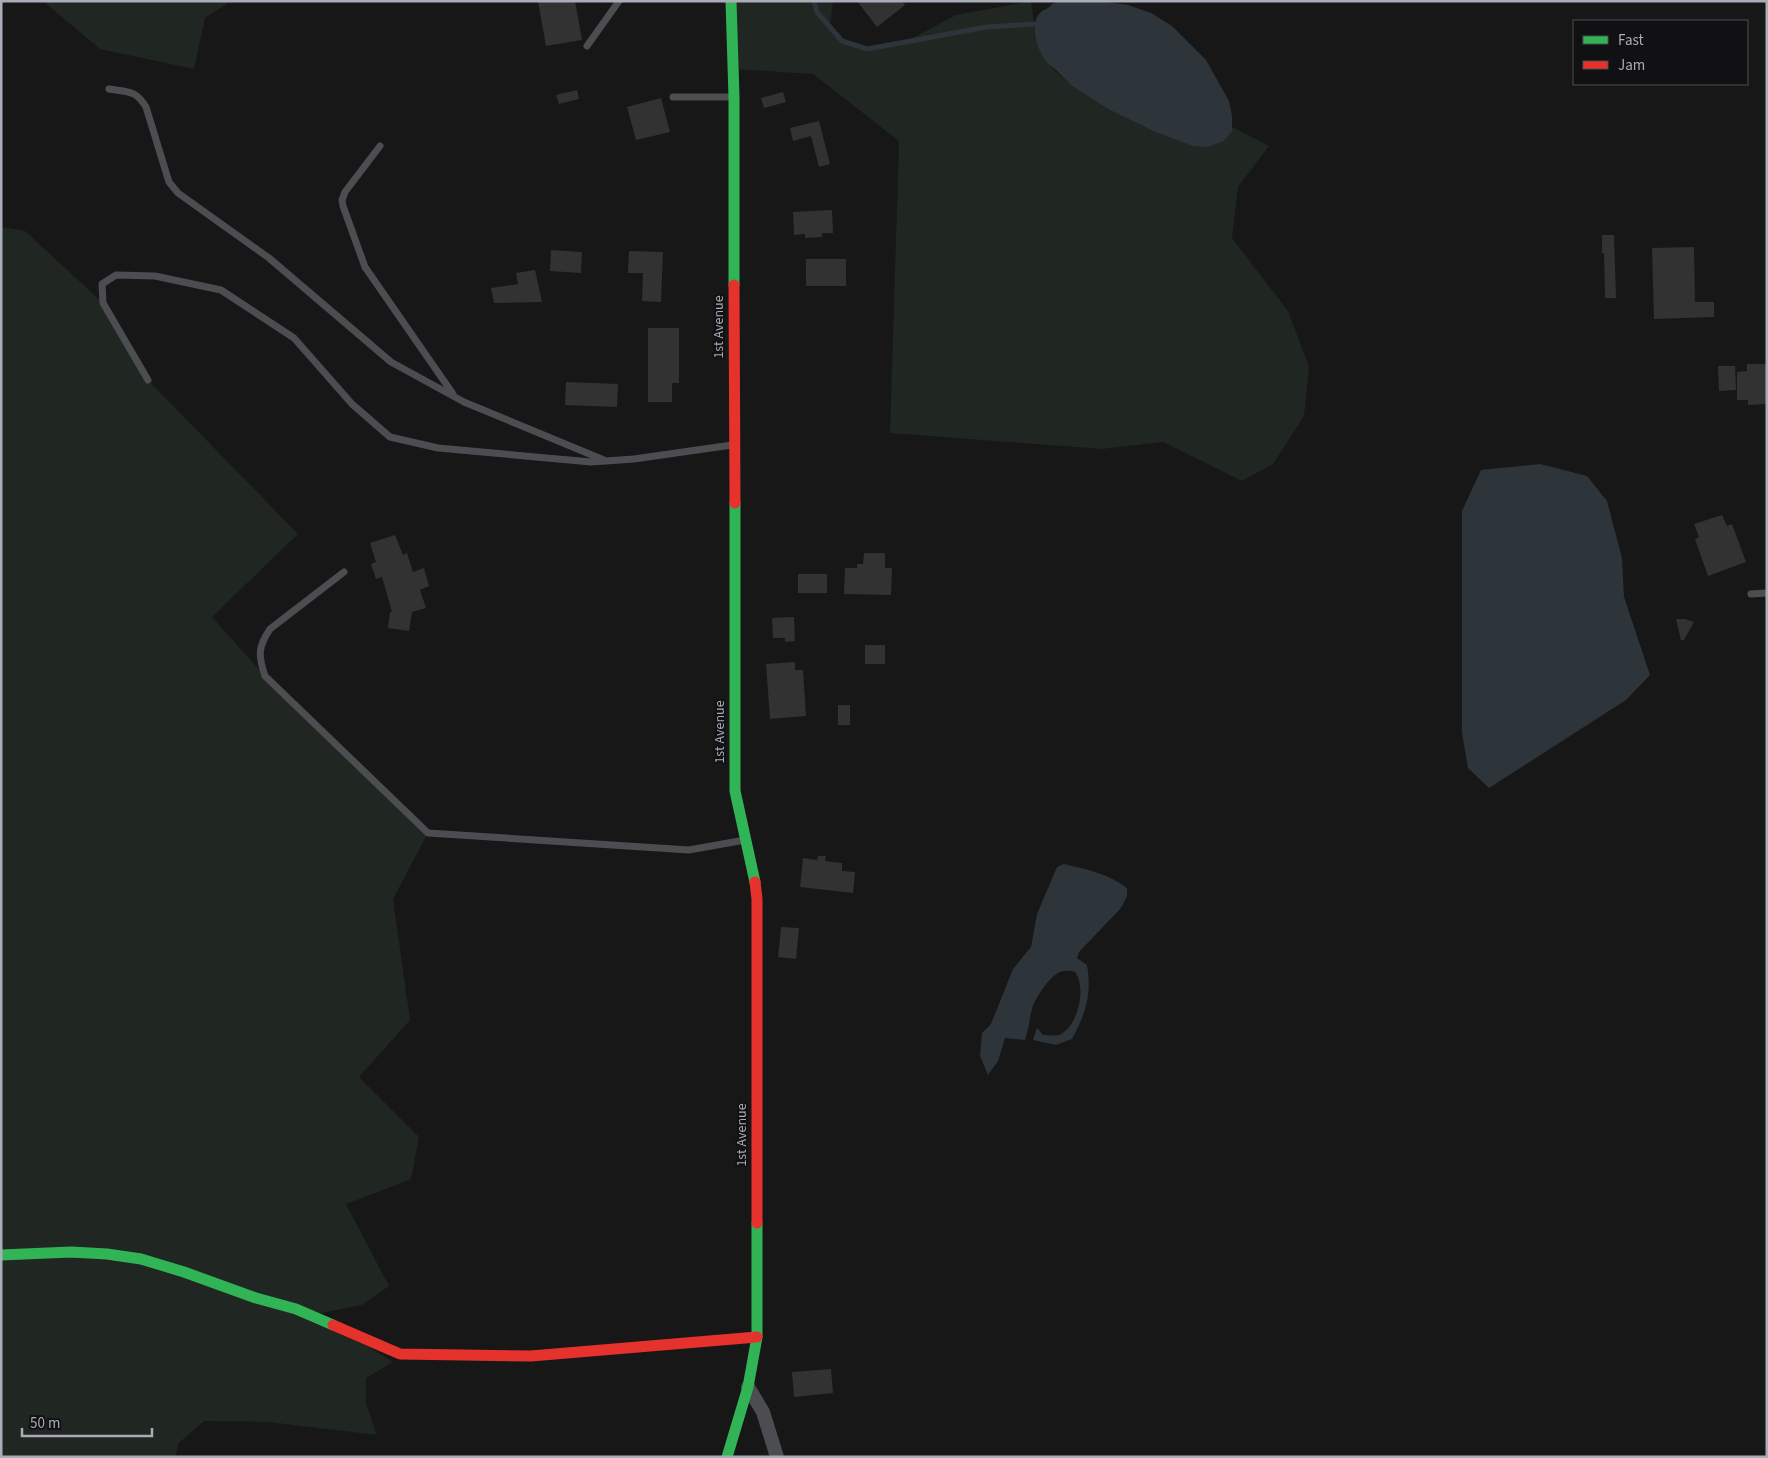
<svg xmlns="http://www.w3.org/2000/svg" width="1768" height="1458" viewBox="0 0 1768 1458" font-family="'Source Sans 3',sans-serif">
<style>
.green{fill:#202621}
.water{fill:#2d343a}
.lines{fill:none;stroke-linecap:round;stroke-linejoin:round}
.stream{stroke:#2d343a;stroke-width:5}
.building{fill:#323232}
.lane{stroke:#4c4d50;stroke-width:7}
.street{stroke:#4c4d50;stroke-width:14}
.fast{stroke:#30b455;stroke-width:11}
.jam{stroke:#e5322d;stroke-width:11}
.labels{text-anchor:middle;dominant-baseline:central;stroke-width:4;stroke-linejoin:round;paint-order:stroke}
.street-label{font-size:14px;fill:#a9adb7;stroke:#111113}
</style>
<rect width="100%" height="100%" fill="#171717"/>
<path class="green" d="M 43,1 L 231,1 L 205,18 L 194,69 L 100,49 Z
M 731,1 L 833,1 L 830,26 L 842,41 L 867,49 L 905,42 L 956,15 L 1031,1 L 1034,24 L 1035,38 L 1051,67 L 1072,86 L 1108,109 L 1153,131 L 1216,144 L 1232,127 L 1269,146 L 1238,187 L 1232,238 L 1288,311 L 1309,367 L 1304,416 L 1273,464 L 1242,481 L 1163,442 L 1102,449 L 890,433 L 899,141 L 813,74 L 733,69 Z
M 1,227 L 25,231 L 103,303 L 148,380 L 298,534 L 212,617 L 265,676 L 428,833 L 393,899 L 410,1020 L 359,1077 L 419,1137 L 411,1179 L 346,1204 L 389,1286 L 362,1305 L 301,1317 L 367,1346 L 393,1362 L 366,1378 L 366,1403 L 377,1435 L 268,1422 L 204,1421 L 179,1443 L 175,1457 L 1,1457 Z"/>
<path class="water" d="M 1062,1 L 1099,1 L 1128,5 L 1151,13 L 1172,26 L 1206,60 L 1229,101 L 1232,116 L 1232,131 L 1224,141 L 1207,147 L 1193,146 L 1153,131 L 1108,109 L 1072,86 L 1054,68 C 1040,61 1027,26 1040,13 C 1044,9 1049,9 1052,4 Z
M 1540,464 L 1587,476 L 1607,501 L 1622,558 L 1624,597 L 1650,675 L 1626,700 L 1489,788 L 1468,768 L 1462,733 L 1462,511 L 1481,470 Z
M 1064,864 C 1086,869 1109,874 1127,888 L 1127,896 L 1121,908 L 1079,952 L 1077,958 L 1087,965 C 1092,994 1086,1013 1072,1039 L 1056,1045 L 1033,1040 L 1037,1028 L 1043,1035 C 1048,1035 1055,1036 1059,1035 C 1078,1027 1087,988 1075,972 C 1070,971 1065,970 1060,972 C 1049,977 1035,998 1032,1009 C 1029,1019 1029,1030 1025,1040 L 1005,1038 L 998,1061 L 988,1075 L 980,1056 L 982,1033 L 991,1024 L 1013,969 L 1031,947 L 1037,914 L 1057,867 Z"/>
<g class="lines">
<path class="stream" d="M 814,1 L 817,12 L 842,41 L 867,49 L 987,27 L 1034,24"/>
</g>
<path class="building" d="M 538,1 L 575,1 L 582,40 L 546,46 Z
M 857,1 L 902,1 L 905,5 L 877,27 Z
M 577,90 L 579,99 L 559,104 L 556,95 Z
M 783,92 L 786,102 L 764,108 L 761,98 Z
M 661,98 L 670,132 L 636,140 L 627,107 Z
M 819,121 L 830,164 L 819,167 L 811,136 L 793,141 L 790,128 Z
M 832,210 L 833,233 L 822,233 L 822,237 L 805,238 L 805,234 L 794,235 L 793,212 Z
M 1602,235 L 1614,235 L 1616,298 L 1605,298 L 1604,253 L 1602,253 Z
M 1694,247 L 1695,302 L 1714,302 L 1714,317 L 1654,319 L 1652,248 Z
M 551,250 L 582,252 L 581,273 L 550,271 Z
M 629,251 L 663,252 L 661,302 L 642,301 L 643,273 L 628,273 Z
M 806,259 L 846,259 L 846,286 L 806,286 Z
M 535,270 L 542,302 L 494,303 L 491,288 L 518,284 L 516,273 Z
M 648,328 L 679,328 L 679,383 L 672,383 L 672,402 L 648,402 Z
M 1747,364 L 1767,364 L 1767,404 L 1748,405 L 1748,400 L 1737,400 L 1737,372 L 1747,371 Z
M 1718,366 L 1735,366 L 1736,390 L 1719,391 Z
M 566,382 L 618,384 L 617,407 L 565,405 Z
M 1722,515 L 1727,526 L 1732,524 L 1746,562 L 1708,576 L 1695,539 L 1699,537 L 1694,524 Z
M 395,535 L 403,555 L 407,553 L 413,572 L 424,568 L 429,586 L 420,590 L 426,608 L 412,612 L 409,631 L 388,628 L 390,612 L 392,612 L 382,577 L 376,579 L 371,564 L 376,562 L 370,543 Z
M 864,553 L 885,553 L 885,568 L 892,568 L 891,595 L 844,594 L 845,568 L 857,568 L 857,564 L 863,564 Z
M 798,574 L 827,574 L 827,593 L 798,593 Z
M 794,617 L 795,641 L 785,642 L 785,638 L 773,638 L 772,618 Z
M 1676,619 L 1685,619 L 1694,622 L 1684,640 L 1681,640 Z
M 865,645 L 885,645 L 885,664 L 865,664 Z
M 795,662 L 795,670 L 803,670 L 806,716 L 770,719 L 766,664 Z
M 838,705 L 850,705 L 850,725 L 838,725 Z
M 818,856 L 826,856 L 825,861 L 842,863 L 842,871 L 855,872 L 853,893 L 800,887 L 803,858 L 817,860 Z
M 781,927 L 799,928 L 796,959 L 778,957 Z
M 831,1369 L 833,1393 L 794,1397 L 792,1372 Z"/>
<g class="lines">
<path class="lane" d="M 587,46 L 619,1
M 109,89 C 128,92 136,90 146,107 L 169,182 L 178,193 L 269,258 L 391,362 L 464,402 L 604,460
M 673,97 L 734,97
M 380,146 L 345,192 L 342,200 L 343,206 L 365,267 L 453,394
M 148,380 L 103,303 L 102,284 L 116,275 L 155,276 L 221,290 L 294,338 L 352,404 L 390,437 L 438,448 L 591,462 L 634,459 L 732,445
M 344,572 L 270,629 C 258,647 258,655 265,676 L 428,833 L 689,850 L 745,840
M 1751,594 L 1767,593"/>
<path class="street" d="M 748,1387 L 763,1412 L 777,1457"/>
<path class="fast" d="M 731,1 L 734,97 L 734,285
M 735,503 L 735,791 L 755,882
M 1,1255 L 71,1252 L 107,1254 L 141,1259 L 184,1272 L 256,1298 L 296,1309 L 333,1325
M 727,1457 L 748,1387 L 757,1337 L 757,1223"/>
<path class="jam" d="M 734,285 L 735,503
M 755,882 L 757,899 L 757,1223
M 333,1325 L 400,1354 L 531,1356 L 757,1337"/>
</g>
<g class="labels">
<g class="street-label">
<text transform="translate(719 327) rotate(-90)">1st Avenue</text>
<text transform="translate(720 732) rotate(-90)">1st Avenue</text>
<text transform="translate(742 1135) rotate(-90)">1st Avenue</text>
</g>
</g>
<rect width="1768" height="1458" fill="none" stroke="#a9adb7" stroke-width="5"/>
<rect x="1573" y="20" width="175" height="65" fill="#111113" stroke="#4e4f55"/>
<rect x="1583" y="36" width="25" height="8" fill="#30b455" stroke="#4e4f55"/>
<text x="1618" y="45" font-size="15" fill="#a9adb7">Fast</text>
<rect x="1583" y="61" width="25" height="8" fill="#e5322d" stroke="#4e4f55"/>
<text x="1618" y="70" font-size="15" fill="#a9adb7">Jam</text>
<path d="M22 1428v8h130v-8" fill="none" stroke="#a9adb7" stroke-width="2.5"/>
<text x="30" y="1428" font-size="15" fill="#a9adb7" stroke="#111113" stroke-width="4" paint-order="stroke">50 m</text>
</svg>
